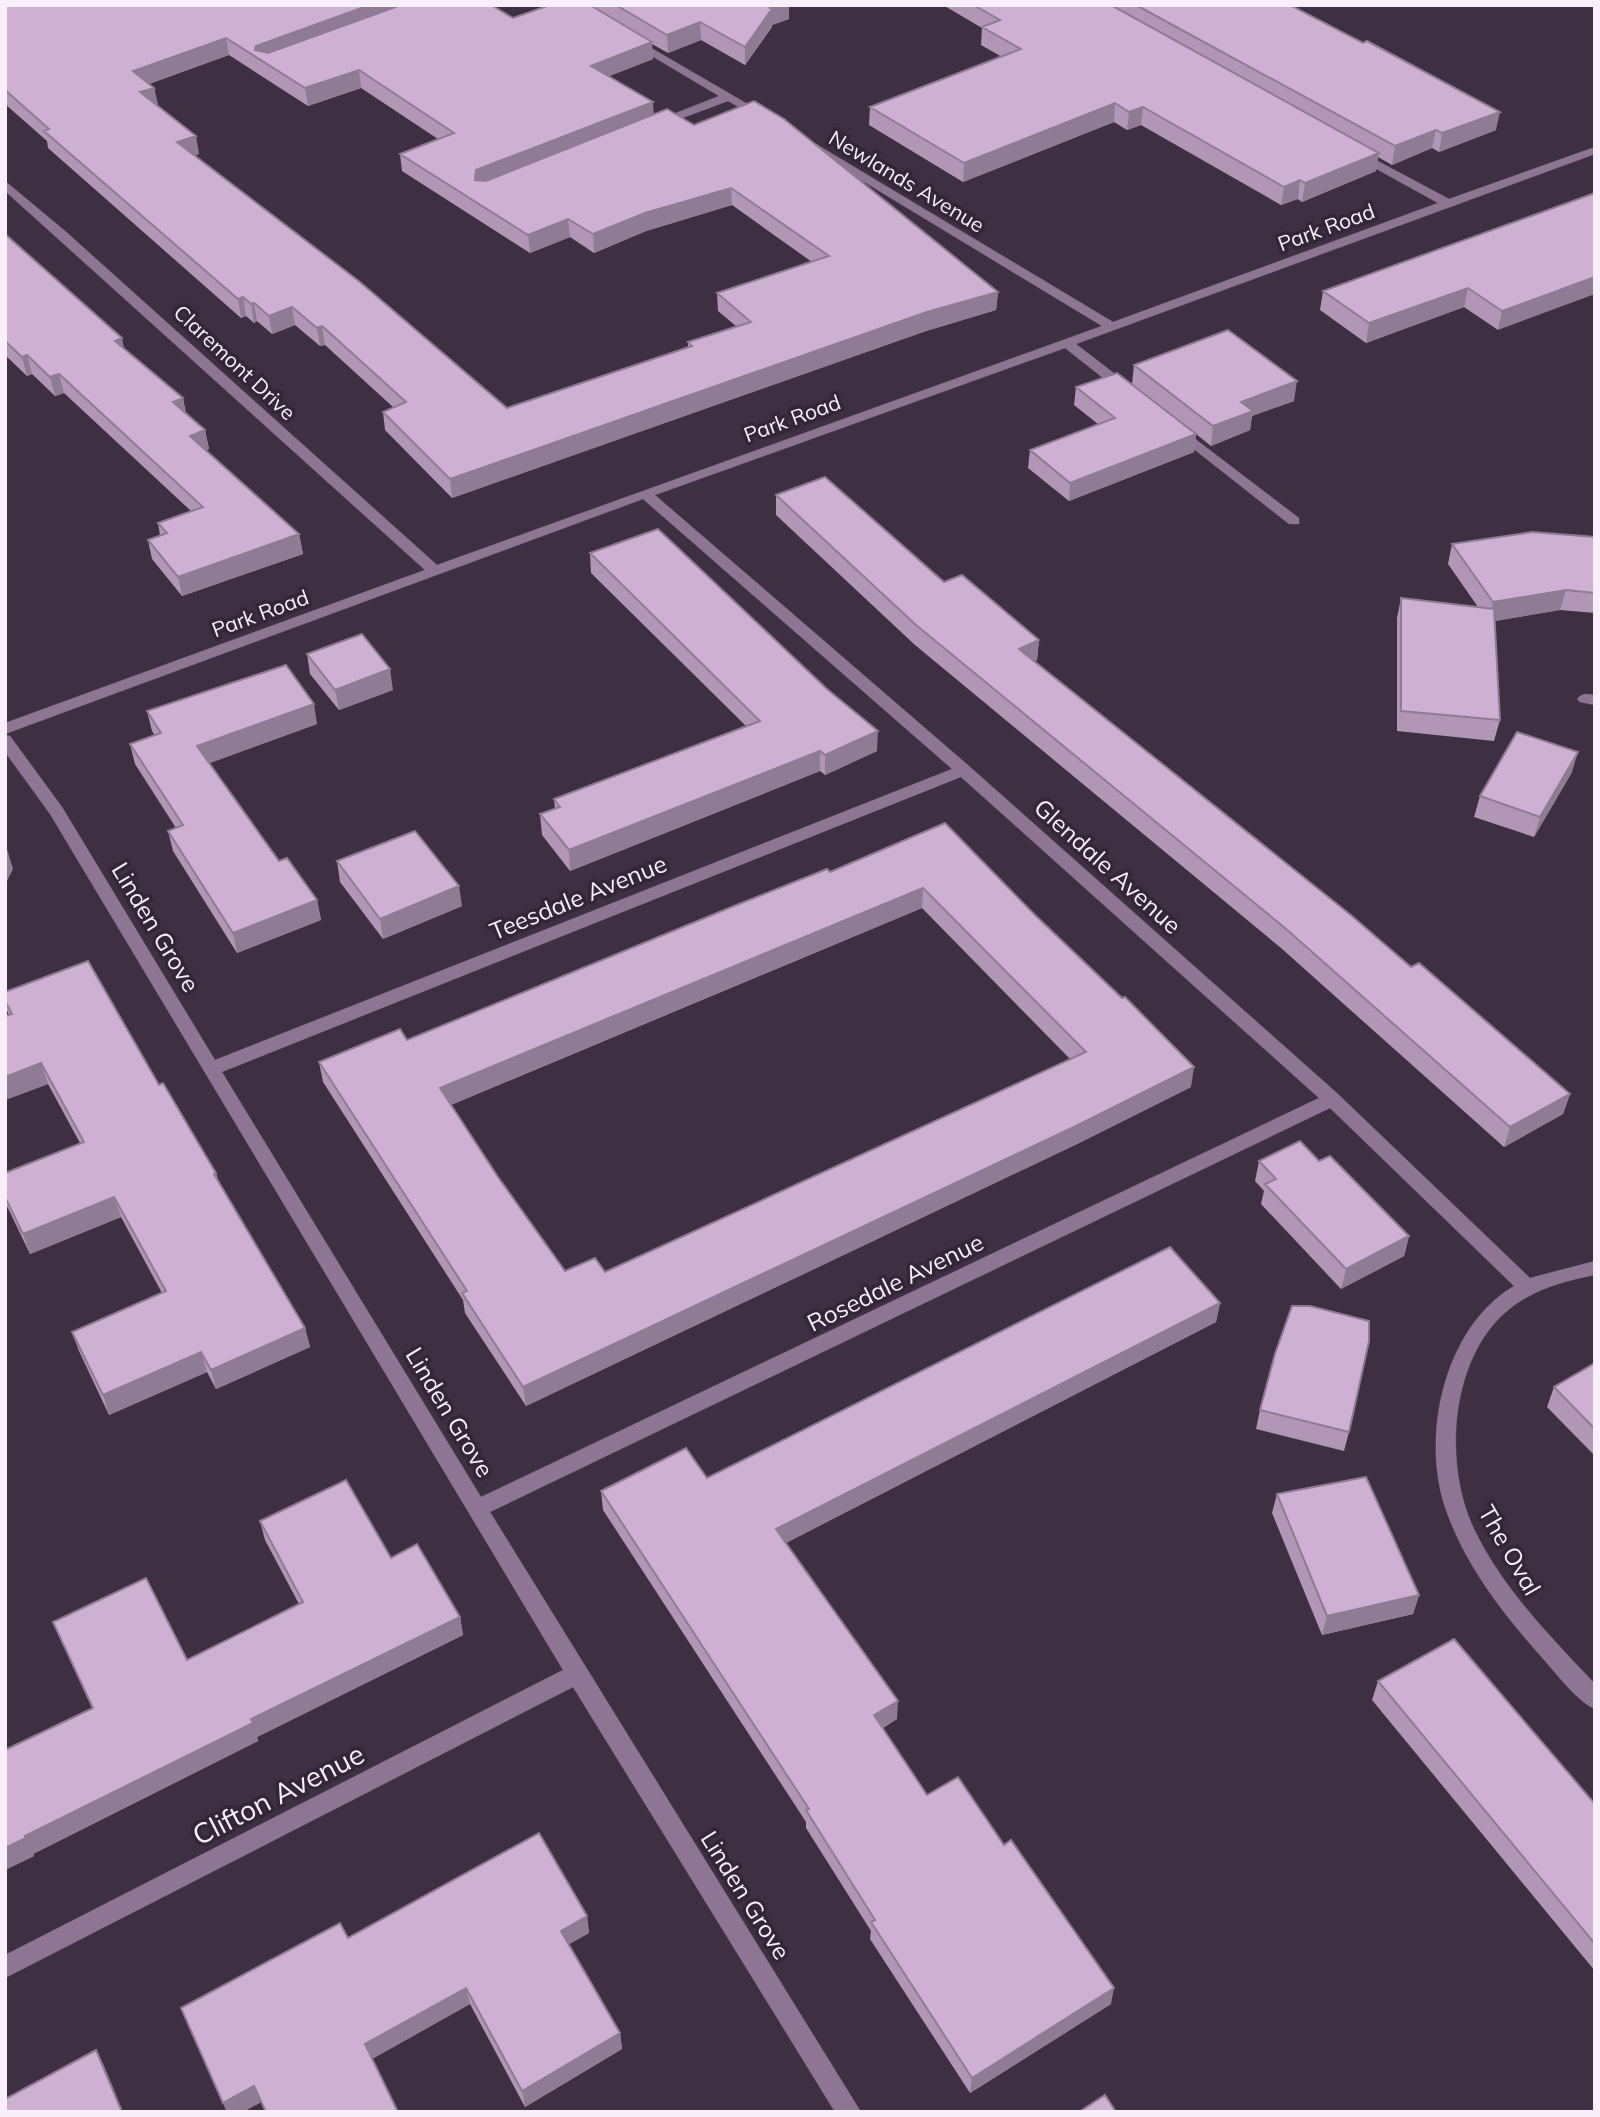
<svg xmlns="http://www.w3.org/2000/svg" width="1600" height="2117" viewBox="0 0 1600 2117" font-family="Mulish,sans-serif">
<style>
.lines{fill:none;stroke-linecap:round;stroke-linejoin:round}
.minor-casing{stroke:#5d4e60;stroke-width:1}
.minor{fill:#8e7593;fill-rule:evenodd}
.wall{fill:#b197b5;fill-rule:evenodd}
.shaded-wall{fill:#907b94}
.building{fill:#ceb0d3;stroke:#907b94;stroke-width:2;fill-rule:evenodd}
.labels{text-anchor:middle;dominant-baseline:central;stroke-width:7;stroke-linejoin:round;paint-order:stroke}
.far-street-label{font-size:21px;fill:#f9effb;stroke:#342538}
.street-label{font-size:24px;fill:#f9effb;stroke:#342538}
.near-street-label{font-size:28px;fill:#f9effb;stroke:#342538}
</style>
<rect width="100%" height="100%" fill="#3f2f42"/>
<g class="lines">
<defs>
<path id="minor" d="M 634,38 L 770,117 L 760,119 L 728,101 L 661,126 L 653,126 L 653,122 L 719,96 L 630,43 L 628,41 Z
M 808,144 L 816,144 L 1113,322 L 1438,203 L 1353,156 L 1353,152 L 1361,152 L 1449,199 L 1595,147 L 1595,154 L 1076,344 L 1132,387 L 1132,393 L 1122,393 L 1065,348 L 655,495 L 969,766 L 1338,1094 L 1530,1278 L 1595,1261 L 1595,1275 C 1563,1281 1532,1290 1507,1311 C 1450,1359 1443,1464 1474,1529 C 1503,1589 1550,1636 1595,1684 L 1595,1709 C 1577,1702 1552,1668 1538,1653 C 1500,1610 1465,1564 1446,1510 C 1420,1437 1444,1327 1514,1286 L 1330,1108 L 490,1512 L 861,2112 L 835,2112 L 573,1687 L 5,1978 L 5,1955 L 563,1670 L 50,814 L 5,752 L 5,735 L 10,736 L 62,807 L 215,1060 L 952,769 L 643,499 L 5,734 L 5,723 L 425,570 L 5,191 L 5,181 L 64,230 L 437,565 L 1102,326 L 808,148 ZM 961,777 L 1319,1098 L 481,1497 L 222,1072 Z
M 1177,425 L 1299,518 L 1299,524 L 1289,524 L 1172,432 L 1170,429 Z
M 1585,694 L 1595,695 L 1595,705 L 1580,702 L 1577,699 L 1580,696 Z"/>
</defs>
<use href="#minor" class="minor-casing"/>
<use href="#minor" class="minor"/>
</g>
<path class="wall" d="M 5,5 L 513,18 L 550,5 L 789,5 L 789,19 L 772,25 L 772,27 L 745,65 L 701,40 L 668,53 L 652,44 L 653,59 L 609,76 L 653,102 L 653,115 L 694,125 L 998,292 L 996,310 L 926,331 L 452,498 L 385,430 L 383,412 L 393,407 L 325,345 L 320,346 L 295,325 L 272,334 L 257,321 L 254,323 L 246,316 L 241,318 L 48,148 L 47,141 L 5,104 ZM 229,55 L 308,106 L 361,88 L 438,139 L 400,154 L 402,171 L 530,253 L 570,237 L 594,253 L 646,231 L 732,205 L 812,262 L 717,293 L 718,311 L 736,326 L 688,342 L 688,347 L 507,408 L 194,155 L 199,154 L 158,105 L 154,88 L 149,84 Z
M 943,5 L 1290,5 L 1496,130 L 1439,152 L 1432,148 L 1392,165 L 1378,157 L 1376,171 L 1302,202 L 1298,199 L 1281,205 L 1141,125 L 1127,130 L 1114,122 L 963,182 L 869,125 L 870,107 L 1002,57 L 981,45 L 982,28 Z
M 1595,193 L 1498,330 L 1464,307 L 1366,343 L 1320,310 L 1323,291 Z
M 5,234 L 124,348 L 183,398 L 186,413 L 205,430 L 209,449 L 206,451 L 299,534 L 303,554 L 182,596 L 152,559 L 148,540 L 160,535 L 158,523 L 191,511 L 64,393 L 55,396 L 32,374 L 27,376 L 5,355 Z
M 1134,365 L 1294,401 L 1252,416 L 1250,430 L 1211,446 L 1196,434 L 1194,452 L 1069,501 L 1028,468 L 1030,450 L 1098,424 L 1074,405 L 1076,387 L 1132,384 Z
M 776,495 L 944,582 L 1039,640 L 1037,660 L 1034,662 L 1411,967 L 1570,1094 L 1563,1114 L 1504,1147 L 1281,948 L 915,645 L 776,515 Z
M 1595,537 L 1595,613 L 1560,610 L 1495,621 L 1500,720 L 1494,741 L 1397,731 L 1397,618 L 1401,598 L 1478,607 L 1448,564 L 1452,544 Z
M 590,553 L 877,751 L 825,775 L 820,771 L 570,871 L 542,835 L 540,814 L 555,809 L 554,799 L 746,726 L 591,573 Z
M 307,654 L 393,690 L 339,710 L 310,674 Z
M 147,711 L 317,724 L 209,763 L 279,861 L 317,900 L 321,920 L 237,953 L 173,851 L 168,831 L 176,828 L 135,764 L 130,744 L 155,736 L 152,731 Z
M 1572,772 L 1534,837 L 1474,817 L 1480,796 Z
M 945,823 L 1191,1087 L 1075,1145 L 526,1406 L 465,1313 L 463,1300 L 323,1082 L 319,1062 L 407,1040 L 830,872 ZM 922,908 L 1070,1059 L 605,1272 L 565,1271 L 498,1177 L 451,1105 Z
M 337,861 L 462,906 L 383,939 L 340,882 Z
M 5,992 L 159,1085 L 216,1173 L 219,1182 L 305,1328 L 310,1347 L 216,1389 L 207,1372 L 109,1415 L 79,1351 L 72,1332 L 162,1293 L 121,1217 L 30,1254 L 5,1202 L 5,1173 L 80,1143 L 48,1084 L 5,1100 L 5,1016 L 9,1015 L 5,1006 Z
M 1259,1161 L 1319,1161 L 1409,1236 L 1404,1256 L 1341,1289 L 1261,1204 L 1264,1191 L 1255,1181 Z
M 1220,1303 L 1216,1322 L 786,1543 L 897,1719 L 883,1728 L 927,1795 L 1111,2004 L 970,2093 L 870,1939 L 871,1931 L 806,1828 L 806,1822 L 603,1510 L 601,1491 L 707,1478 Z
M 1595,1363 L 1595,1456 L 1547,1407 L 1554,1387 Z
M 1260,1410 L 1349,1432 L 1344,1451 L 1256,1429 Z
M 1277,1494 L 1419,1595 L 1413,1614 L 1322,1635 L 1272,1513 Z
M 260,1521 L 391,1558 L 460,1617 L 463,1635 L 257,1737 L 258,1741 L 33,1854 L 34,1856 L 5,1870 L 92,1708 L 53,1622 L 187,1660 L 299,1604 L 265,1540 Z
M 1378,1681 L 1595,1804 L 1595,1971 L 1372,1700 Z
M 587,1916 L 589,1933 L 569,1944 L 620,2033 L 622,2049 L 525,2107 L 470,2004 L 372,2059 L 398,2112 L 265,2112 L 261,2102 L 243,2112 L 227,2112 L 181,2008 L 348,1938 Z"/>
<path class="shaded-wall" d="M 370,5 L 419,5 L 264,62 L 255,50 L 256,46 Z
M 776,5 L 789,5 L 789,19 L 772,25 L 772,27 L 745,65 L 745,47 L 770,8 Z
M 700,22 L 701,40 L 668,53 L 667,35 Z
M 226,38 L 229,55 L 136,88 L 133,71 Z
M 652,42 L 653,59 L 592,83 L 591,66 Z
M 359,70 L 361,88 L 308,106 L 305,88 Z
M 154,88 L 158,105 L 140,92 Z
M 653,102 L 654,119 L 478,188 L 475,180 L 476,170 Z
M 1115,103 L 1114,122 L 963,182 L 964,163 Z
M 1143,107 L 1141,125 L 1127,130 L 1129,112 Z
M 1500,112 L 1496,130 L 1439,152 L 1442,133 Z
M 1436,130 L 1432,148 L 1392,165 L 1395,146 Z
M 196,136 L 199,154 L 180,160 L 177,142 Z
M 1379,153 L 1376,171 L 1302,202 L 1305,183 Z
M 1300,180 L 1298,199 L 1281,205 L 1284,187 Z
M 731,188 L 732,205 L 646,231 L 594,253 L 593,234 L 645,213 Z
M 568,219 L 570,237 L 530,253 L 528,235 Z
M 1595,277 L 1595,294 L 1498,330 L 1502,311 Z
M 1468,288 L 1464,307 L 1366,343 L 1369,323 Z
M 998,292 L 996,310 L 926,331 L 452,498 L 450,479 L 927,312 Z
M 243,297 L 246,316 L 241,318 L 238,299 Z
M 254,303 L 257,321 L 254,323 L 251,304 Z
M 292,307 L 295,325 L 272,334 L 269,316 Z
M 322,326 L 325,345 L 320,346 L 317,328 Z
M 122,338 L 126,358 L 115,341 Z
M 27,355 L 32,374 L 27,376 L 22,357 Z
M 59,374 L 64,393 L 55,396 L 50,377 Z
M 1297,381 L 1294,401 L 1252,416 L 1250,430 L 1211,446 L 1213,426 L 1241,402 Z
M 183,398 L 186,418 L 173,402 Z
M 205,430 L 209,449 L 194,456 L 190,436 Z
M 1196,434 L 1194,452 L 1069,501 L 1070,483 Z
M 299,534 L 303,554 L 182,596 L 178,577 Z
M 1566,590 L 1560,610 L 1489,622 L 1493,602 Z
M 1039,640 L 1037,660 L 1017,669 L 1019,649 Z
M 390,669 L 393,690 L 339,710 L 335,690 Z
M 314,704 L 317,724 L 202,766 L 197,746 Z
M 878,731 L 877,751 L 825,775 L 825,755 Z
M 820,751 L 820,771 L 570,871 L 569,850 Z
M 1578,752 L 1572,772 L 1534,837 L 1540,817 Z
M 7,849 L 13,869 L 5,885 L 5,850 Z
M 459,886 L 462,906 L 383,939 L 380,919 Z
M 923,888 L 922,908 L 443,1108 L 440,1088 Z
M 317,900 L 321,920 L 237,953 L 233,933 Z
M 41,1063 L 48,1084 L 5,1100 L 5,1077 Z
M 1194,1067 L 1191,1087 L 1075,1145 L 526,1406 L 523,1387 Z
M 1570,1094 L 1563,1114 L 1504,1147 L 1510,1127 Z
M 114,1197 L 121,1217 L 30,1254 L 23,1234 Z
M 1409,1236 L 1404,1256 L 1341,1289 L 1346,1269 Z
M 1220,1303 L 1216,1322 L 776,1548 L 776,1529 Z
M 305,1328 L 310,1347 L 216,1389 L 211,1370 Z
M 201,1352 L 207,1372 L 109,1415 L 103,1395 Z
M 1419,1595 L 1413,1614 L 1322,1635 L 1327,1616 Z
M 460,1617 L 463,1635 L 257,1737 L 258,1741 L 33,1854 L 25,1836 L 251,1719 Z
M 898,1701 L 897,1719 L 873,1733 L 874,1715 Z
M 26,1838 L 34,1856 L 5,1870 L 5,1848 Z
M 587,1916 L 589,1933 L 564,1947 L 561,1931 Z
M 466,1988 L 470,2004 L 370,2060 L 365,2044 Z
M 1114,1988 L 1111,2004 L 970,2093 L 972,2078 Z
M 620,2033 L 622,2049 L 525,2107 L 522,2091 Z
M 96,2050 L 104,2066 L 123,2112 L 122,2112 Z
M 254,2086 L 261,2102 L 243,2112 L 227,2112 L 223,2103 Z"/>
<path class="building" d="M 5,5 L 370,5 L 256,46 L 255,50 L 268,53 L 401,5 L 491,5 L 513,18 L 550,5 L 590,5 L 652,42 L 591,66 L 653,102 L 476,170 L 475,180 L 486,181 L 667,109 L 694,125 L 754,101 L 784,119 L 998,292 L 927,312 L 450,479 L 383,412 L 406,402 L 322,326 L 317,328 L 292,307 L 269,316 L 254,303 L 251,304 L 243,297 L 238,299 L 44,131 L 49,129 L 5,90 ZM 226,38 L 305,88 L 359,70 L 454,133 L 400,154 L 528,235 L 568,219 L 593,234 L 645,213 L 731,188 L 829,256 L 717,293 L 751,322 L 688,342 L 692,346 L 507,408 L 360,282 L 177,142 L 196,136 L 140,92 L 154,88 L 133,71 Z
M 616,5 L 776,5 L 770,8 L 772,9 L 745,47 L 700,22 L 667,35 Z
M 974,5 L 1111,5 L 1379,153 L 1305,183 L 1300,180 L 1284,187 L 1143,107 L 1129,112 L 1115,103 L 964,163 L 870,107 L 1021,49 L 982,27 L 1000,20 Z
M 1136,5 L 1290,5 L 1363,43 L 1367,41 L 1500,112 L 1442,133 L 1436,130 L 1395,146 Z
M 1595,193 L 1595,277 L 1502,311 L 1468,288 L 1369,323 L 1323,291 Z
M 5,234 L 122,338 L 115,341 L 183,398 L 173,402 L 205,430 L 190,436 L 299,534 L 178,577 L 148,540 L 167,533 L 158,523 L 203,507 L 59,374 L 50,377 L 27,355 L 22,357 L 5,341 Z
M 1228,330 L 1297,381 L 1241,402 L 1253,411 L 1213,426 L 1134,365 Z
M 1117,373 L 1196,434 L 1070,483 L 1030,450 L 1115,418 L 1076,387 Z
M 825,477 L 944,582 L 962,575 L 1039,640 L 1019,649 L 1352,916 L 1411,967 L 1419,963 L 1570,1094 L 1510,1127 L 1285,928 L 916,625 L 776,495 Z
M 658,529 L 827,689 L 878,731 L 825,755 L 820,751 L 569,850 L 540,814 L 560,807 L 554,799 L 760,721 L 590,553 Z
M 1532,532 L 1595,537 L 1595,593 L 1566,590 L 1493,602 L 1452,544 Z
M 1401,598 L 1494,609 L 1500,720 L 1401,711 Z
M 362,634 L 390,669 L 335,690 L 307,654 Z
M 286,665 L 314,704 L 197,746 L 279,861 L 287,858 L 317,900 L 233,933 L 168,831 L 183,825 L 130,744 L 161,733 L 147,711 Z
M 1517,732 L 1578,752 L 1540,817 L 1480,796 Z
M 945,823 L 1034,914 L 1122,998 L 1125,997 L 1194,1067 L 1078,1125 L 523,1387 L 462,1293 L 467,1291 L 319,1062 L 400,1029 L 407,1040 L 734,906 L 827,869 L 830,872 ZM 923,888 L 1086,1052 L 605,1272 L 595,1258 L 565,1271 L 498,1177 L 440,1088 Z
M 415,831 L 459,886 L 380,919 L 337,861 Z
M 88,961 L 159,1085 L 163,1083 L 190,1129 L 216,1173 L 214,1174 L 305,1328 L 211,1370 L 201,1352 L 103,1395 L 72,1332 L 166,1291 L 114,1197 L 23,1234 L 5,1197 L 5,1173 L 84,1142 L 41,1063 L 5,1077 L 5,1016 L 12,1014 L 5,1001 L 5,992 Z
M 1300,1141 L 1319,1161 L 1330,1156 L 1409,1236 L 1346,1269 L 1265,1184 L 1276,1179 L 1259,1161 Z
M 1170,1247 L 1220,1303 L 776,1529 L 898,1701 L 874,1715 L 927,1795 L 958,1777 L 1004,1845 L 1011,1840 L 1114,1988 L 972,2078 L 871,1922 L 875,1920 L 806,1810 L 809,1809 L 601,1491 L 686,1448 L 707,1478 Z
M 1292,1306 L 1310,1306 L 1369,1321 L 1369,1341 L 1349,1432 L 1260,1410 L 1275,1354 Z
M 1595,1363 L 1595,1429 L 1554,1387 Z
M 1366,1477 L 1419,1595 L 1327,1616 L 1277,1494 Z
M 346,1480 L 391,1558 L 417,1544 L 460,1617 L 251,1719 L 253,1723 L 25,1836 L 26,1838 L 5,1848 L 5,1750 L 93,1708 L 53,1622 L 146,1578 L 187,1660 L 303,1602 L 260,1521 Z
M 1454,1639 L 1595,1804 L 1595,1944 L 1378,1681 Z
M 539,1833 L 587,1916 L 561,1931 L 620,2033 L 522,2091 L 466,1988 L 365,2044 L 398,2112 L 266,2112 L 254,2086 L 223,2103 L 181,2008 L 340,1923 L 348,1938 Z
M 96,2050 L 122,2112 L 5,2112 L 5,2099 Z
M 1105,2095 L 1116,2112 L 1079,2112 Z"/>
<g class="labels">
<g class="far-street-label">
<text transform="translate(907 181) rotate(31)">Newlands Avenue</text>
<text transform="translate(1326 227) rotate(-20)">Park Road</text>
<text transform="translate(235 362) rotate(43)">Claremont Drive</text>
<text transform="translate(792 418) rotate(-20)">Park Road</text>
<text transform="translate(260 613) rotate(-20)">Park Road</text>
</g>
<g class="street-label">
<text transform="translate(1108 866) rotate(42)">Glendale Avenue</text>
<text transform="translate(578 897) rotate(-22)">Teesdale Avenue</text>
<text transform="translate(156 927) rotate(59)">Linden Grove</text>
<text transform="translate(895 1282) rotate(-26)">Rosedale Avenue</text>
<text transform="translate(450 1412) rotate(59)">Linden Grove</text>
<text transform="translate(1510 1550) rotate(60)">The Oval</text>
<text transform="translate(746 1895) rotate(58)">Linden Grove</text>
</g>
<g class="near-street-label">
<text transform="translate(278 1794) rotate(-27)">Clifton Avenue</text>
</g>
</g>
<rect width="1600" height="2117" fill="none" stroke="#f9effb" stroke-width="14"/>
</svg>
